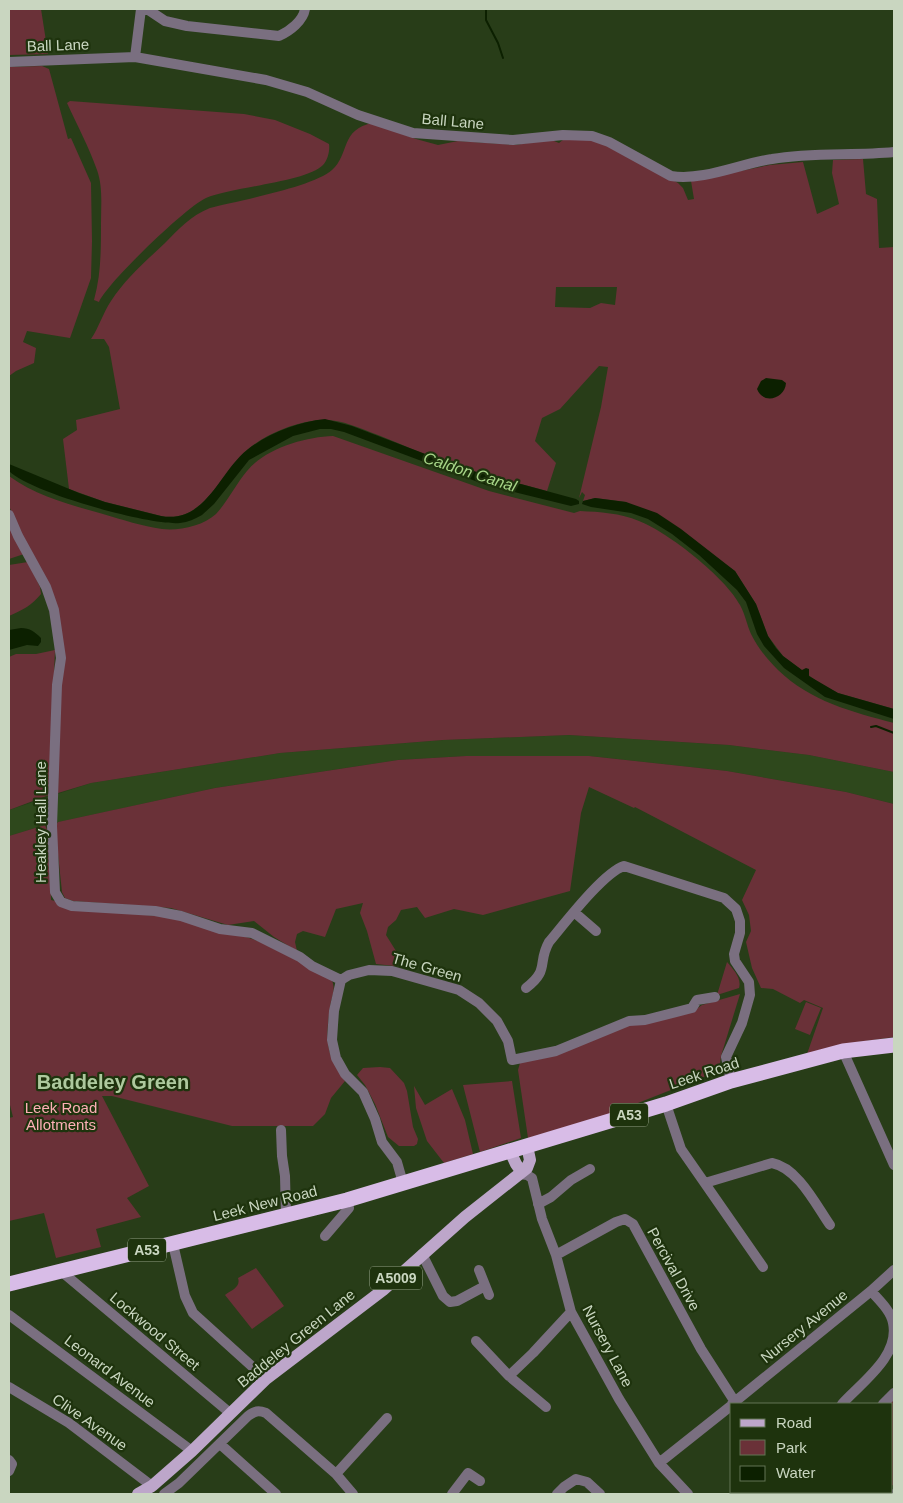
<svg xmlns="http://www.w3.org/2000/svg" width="903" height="1503" viewBox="0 0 903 1503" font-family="Helvetica,sans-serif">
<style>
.built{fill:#2e481c}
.green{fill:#6a3138;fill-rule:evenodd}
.water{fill:#0c2000}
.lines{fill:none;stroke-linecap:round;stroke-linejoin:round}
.stream{stroke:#0c2000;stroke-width:2}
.minor{stroke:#7a6f80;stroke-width:10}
.major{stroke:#bda6ca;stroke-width:12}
.highway{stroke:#d8bce7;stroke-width:15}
.labels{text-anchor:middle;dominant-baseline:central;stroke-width:4.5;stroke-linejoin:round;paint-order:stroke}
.shield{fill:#1e330d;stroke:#96a58a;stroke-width:1}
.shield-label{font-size:14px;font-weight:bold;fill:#c9d6c0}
.street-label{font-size:15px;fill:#c9d6c0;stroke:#1e330d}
.park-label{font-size:15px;fill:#fdafb6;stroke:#1e330d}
.water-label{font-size:16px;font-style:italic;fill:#a7d588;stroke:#1e330d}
.district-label{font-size:20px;font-weight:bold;fill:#aec99e;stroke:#1e330d}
</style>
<rect width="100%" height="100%" fill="#283d18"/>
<path class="built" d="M 569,735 L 729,745 L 809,755 L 894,772 L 894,804 L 846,792 L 727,771 L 589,756 L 466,756 L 398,760 L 215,788 L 45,825 L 9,836 L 9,810 L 91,783 L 280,753 L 443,740 Z"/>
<path class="green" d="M 9,9 L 41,9 L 48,54 L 9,55 Z
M 42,66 L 49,69 L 68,139 L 71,138 L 91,183 L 92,241 L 91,278 L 70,338 L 27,331 L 23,342 L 36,348 L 34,363 L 16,371 L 9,376 L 9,67 Z
M 70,101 L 244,114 L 275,120 L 310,134 L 329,144 C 330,150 328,160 323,165 C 307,182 231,187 206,198 C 186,207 107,283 99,302 L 94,300 C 101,275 101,250 101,223 C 101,205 103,187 97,170 C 89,147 77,125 67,103 Z
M 373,123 L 416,139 L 438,145 L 458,141 L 516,145 L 549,139 L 559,143 C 581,122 655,171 678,183 L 683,188 L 688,200 L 694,199 L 691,181 L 770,165 L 803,162 L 817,214 L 839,204 L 832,173 L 833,160 L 863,159 L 866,194 L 877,199 L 879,248 L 894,247 L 894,709 L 838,693 L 819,683 L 783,656 L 768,636 L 756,604 L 735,571 L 626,502 L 595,498 L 583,501 L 585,495 L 582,492 L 579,498 L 601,407 L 608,367 L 599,366 L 560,409 L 542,418 L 535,441 L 556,463 L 547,491 C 519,483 491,477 463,468 C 434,459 406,446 378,435 C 356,427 335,416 312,421 C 290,424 263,436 247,450 C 220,474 204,524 161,516 L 105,502 L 69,489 L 63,439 L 77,430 L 76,420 L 120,409 L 109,347 L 104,339 L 91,339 C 99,327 103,313 111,301 C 126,278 146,261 165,243 C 180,228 190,216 210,208 C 237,201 313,187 332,170 C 350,154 340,129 373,123 ZM 617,287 L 615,305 L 601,303 L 590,308 L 555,307 L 556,287 Z
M 333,436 L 489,491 L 574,513 L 580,511 C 600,512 620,513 639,521 C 668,532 726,578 740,605 C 745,614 747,625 751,634 C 758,648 767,659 778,670 C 810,701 852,712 894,723 L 894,772 L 809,755 L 729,745 L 569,735 L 443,740 L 280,753 L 91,783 L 58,793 L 60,619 L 9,506 L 9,476 C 36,496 71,505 103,514 C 123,520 142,526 162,529 C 179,531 203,526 216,514 C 228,501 236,484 247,471 C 266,448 305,437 333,436 Z
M 9,520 L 24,554 L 9,559 Z
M 28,562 L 40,587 L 41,594 C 32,605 23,610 9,616 L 9,565 Z
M 55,650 L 49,795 L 9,810 L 9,657 L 16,654 L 36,654 Z
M 466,756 L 589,756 L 727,771 L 846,792 L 894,804 L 894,1037 L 852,1043 L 806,1057 L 823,1008 L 804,1000 L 800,1003 L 773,989 L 761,988 L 752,968 L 746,942 L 751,931 L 749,915 L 742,900 L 756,870 L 635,807 L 634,808 L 589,787 L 581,813 L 570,891 L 483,915 L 454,909 L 425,918 L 417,907 L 401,910 L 396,920 L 388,927 L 386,935 L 396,951 L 395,966 L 376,964 L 367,931 L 360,913 L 363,903 L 336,909 L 325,937 L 303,931 L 297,934 L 295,942 L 297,951 L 274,937 L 254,921 L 228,925 L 171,908 L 73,901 L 65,898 L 62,892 L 55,826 L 58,822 L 215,788 L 398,760 Z
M 45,825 L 49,834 L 51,900 L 92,910 L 179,918 L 243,936 L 264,943 L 331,978 C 337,991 331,996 330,1008 C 325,1041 326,1054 345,1081 L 331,1098 L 325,1114 L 313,1126 L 232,1126 L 112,1096 L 102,1096 L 149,1186 L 127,1198 L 141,1217 L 96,1229 L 101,1247 L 56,1258 L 44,1213 L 9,1221 L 9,1118 L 13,1117 L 9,1101 L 9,836 Z
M 727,962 C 733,969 742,978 739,988 L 717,995 Z
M 740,994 L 721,1056 L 719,1071 L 605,1116 L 528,1138 L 518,1070 L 520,1063 L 629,1022 L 692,1012 L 702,1005 Z
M 806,1002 L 821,1008 L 810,1035 L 795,1029 Z
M 380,1067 L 390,1068 L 404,1083 L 407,1091 L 413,1127 L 418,1139 L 417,1144 L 414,1146 L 399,1146 L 388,1137 L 375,1104 L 365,1085 L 357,1075 L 363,1068 Z
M 512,1081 L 521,1138 L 480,1152 L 463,1085 Z
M 414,1086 L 425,1105 L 452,1089 L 465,1120 L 473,1154 L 444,1163 L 427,1141 L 416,1108 Z
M 256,1268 L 284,1306 L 252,1329 L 225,1295 C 232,1290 241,1287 238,1278 Z
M 894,1398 L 894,1486 L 892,1485 L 892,1404 L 887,1404 Z"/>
<path class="water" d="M 766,378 L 782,380 L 786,383 C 785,399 763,405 757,389 L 761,381 Z
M 325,419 L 352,426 L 462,468 L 576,499 L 579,501 L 579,504 L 571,506 L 486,485 L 344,432 L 331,429 L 320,429 L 293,436 L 249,460 L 214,504 L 202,515 C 195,519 188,522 180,523 C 150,526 29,492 9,471 L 9,464 L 79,493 L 105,502 L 161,516 C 206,524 219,472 247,450 C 269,433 297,422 325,419 Z
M 595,498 L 626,502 L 657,513 L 681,529 L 735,571 L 756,604 L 768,636 L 776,648 L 783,656 L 802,670 L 806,668 L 809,669 L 809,676 L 838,693 L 894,709 L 894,719 L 825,697 L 784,668 L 764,646 L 757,634 L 746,602 L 737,590 L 699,555 L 672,534 L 648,519 L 631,513 L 591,507 L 582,504 L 583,501 Z
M 21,628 C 30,628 35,632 41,638 L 41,642 L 38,646 L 27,645 L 9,650 L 9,630 Z"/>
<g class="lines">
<path class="stream" d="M 486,9 L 486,20 L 498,43 L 503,58
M 871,727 L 876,726 L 894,733"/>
<path class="minor" d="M 147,9 L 165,21 L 187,26 L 279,36 C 290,31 303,21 305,9
M 135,57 L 141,9
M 9,62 L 135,57 L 266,80 L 307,92 L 358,115 L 413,133 L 513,140 L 563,135 L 592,136 L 609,142 L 671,176 C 704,181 739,164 772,159 C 812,152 854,156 894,152
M 9,515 L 18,536 L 46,587 L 54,610 L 61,658 L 57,685 L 52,826 L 55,892 L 61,902 L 72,906 L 155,911 L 181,916 L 220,929 L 252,933 L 300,957 L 312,966 L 341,980
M 574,912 L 596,931
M 526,988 C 550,970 537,963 549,942 C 565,923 603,873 624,866 L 724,898 L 736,909 L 740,921 L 740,933 L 734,954 L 735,961 L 749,982 L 750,995 L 742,1023 L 726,1057 L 731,1081
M 843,1051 L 894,1165
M 666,1104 L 681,1149 L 763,1267
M 281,1130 L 282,1156 L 285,1176 L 286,1215
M 520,1174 L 527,1175 L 532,1178 L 542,1219 L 556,1255 L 571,1312 L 619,1399 L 659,1463 L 688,1494
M 403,1183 L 397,1162 L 382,1142 L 375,1119 L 363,1092 L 345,1074 L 336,1058 L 332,1040 L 333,1025 L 334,1011 L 341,980 L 349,975 L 369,970 L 392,971 L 459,990 L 479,1003 L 497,1021 L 508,1041 L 512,1060 L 556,1051 L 629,1021 L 645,1020 L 692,1008 L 697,1000 L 715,997
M 705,1183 L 772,1163 C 798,1168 816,1205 830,1225
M 538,1204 L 551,1197 L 571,1180 L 590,1169
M 325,1236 L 349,1208 L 347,1200
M 173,1244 L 185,1296 L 193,1313 L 266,1379
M 422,1254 L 443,1296 L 450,1302 L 457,1301 L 485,1286
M 556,1255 L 616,1222 L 625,1219 L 633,1224 L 701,1349 L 735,1402
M 479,1270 L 489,1295
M 62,1272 L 230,1413
M 9,1315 L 192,1451
M 476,1341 L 509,1376 L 546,1407
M 509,1376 L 533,1353 L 571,1312
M 9,1387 L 69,1423 L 152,1486
M 732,1404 L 871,1291 L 894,1270
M 842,1404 C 862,1382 900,1356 893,1323 C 891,1311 879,1300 871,1291
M 883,1404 L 894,1393
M 220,1444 L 276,1494
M 9,1460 L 12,1464 L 9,1471
M 659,1463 L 732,1405
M 336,1474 L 387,1418
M 884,1492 L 891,1494
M 164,1494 L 179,1483 L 248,1416 C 255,1411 258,1410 266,1413 L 336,1474 L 353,1494
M 452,1494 L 468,1473 L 480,1481
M 557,1494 L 564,1487 L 576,1479 L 587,1482 L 600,1494
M 797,1494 L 800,1492
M 833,1494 L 838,1492"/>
<path class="major" d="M 510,1151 L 516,1164 L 521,1171
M 138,1494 L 152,1486 L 192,1451 L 266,1379 L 383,1290 L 465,1217 L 527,1168 L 530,1160 L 527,1146"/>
<path class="highway" d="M 9,1284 L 347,1200 L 666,1104 L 731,1081 L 843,1051 L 894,1045"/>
</g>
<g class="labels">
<g class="shield">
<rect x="610" y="1103.5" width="38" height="23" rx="4"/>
<rect x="128" y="1238.5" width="38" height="23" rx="4"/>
<rect x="370" y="1266.5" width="52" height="23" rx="4"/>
</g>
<g class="shield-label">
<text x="629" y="1115">A53</text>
<text x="147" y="1250">A53</text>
<text x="396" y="1278">A5009</text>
</g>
<g class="street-label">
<text transform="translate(58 45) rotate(-2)">Ball Lane</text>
<text transform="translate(453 121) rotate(5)">Ball Lane</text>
<text transform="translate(40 822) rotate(-90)">Heakley Hall Lane</text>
<text transform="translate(427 967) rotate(16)">The Green</text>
<text transform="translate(704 1073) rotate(-18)">Leek Road</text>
<text transform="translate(265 1203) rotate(-14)">Leek New Road</text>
<text transform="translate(674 1269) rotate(61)">Percival Drive</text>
<text transform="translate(804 1326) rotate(-39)">Nursery Avenue</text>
<text transform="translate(155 1331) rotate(40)">Lockwood Street</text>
<text transform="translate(296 1338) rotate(-39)">Baddeley Green Lane</text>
<text transform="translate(608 1346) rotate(62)">Nursery Lane</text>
<text transform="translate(110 1371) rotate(37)">Leonard Avenue</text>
<text transform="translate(90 1422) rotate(35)">Clive Avenue</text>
</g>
<g class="park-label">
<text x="61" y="1107">Leek Road<tspan x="61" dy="17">Allotments</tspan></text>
</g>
<g class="water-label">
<text transform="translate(470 472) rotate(18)">Caldon Canal</text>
</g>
<g class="district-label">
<text x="113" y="1082">Baddeley Green</text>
</g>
</g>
<rect width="903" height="1503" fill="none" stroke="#c9d6c0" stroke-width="20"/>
<rect x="730" y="1403" width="162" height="90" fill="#1e330d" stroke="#627455"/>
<rect x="740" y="1419" width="25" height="8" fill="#bda6ca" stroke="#627455"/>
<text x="776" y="1428" font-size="15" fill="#c9d6c0">Road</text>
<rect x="740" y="1440" width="25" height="15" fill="#6a3138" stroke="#627455"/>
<text x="776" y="1453" font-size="15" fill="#c9d6c0">Park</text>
<rect x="740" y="1466" width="25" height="15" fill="#0c2000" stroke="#627455"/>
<text x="776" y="1478" font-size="15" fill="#c9d6c0">Water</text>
</svg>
